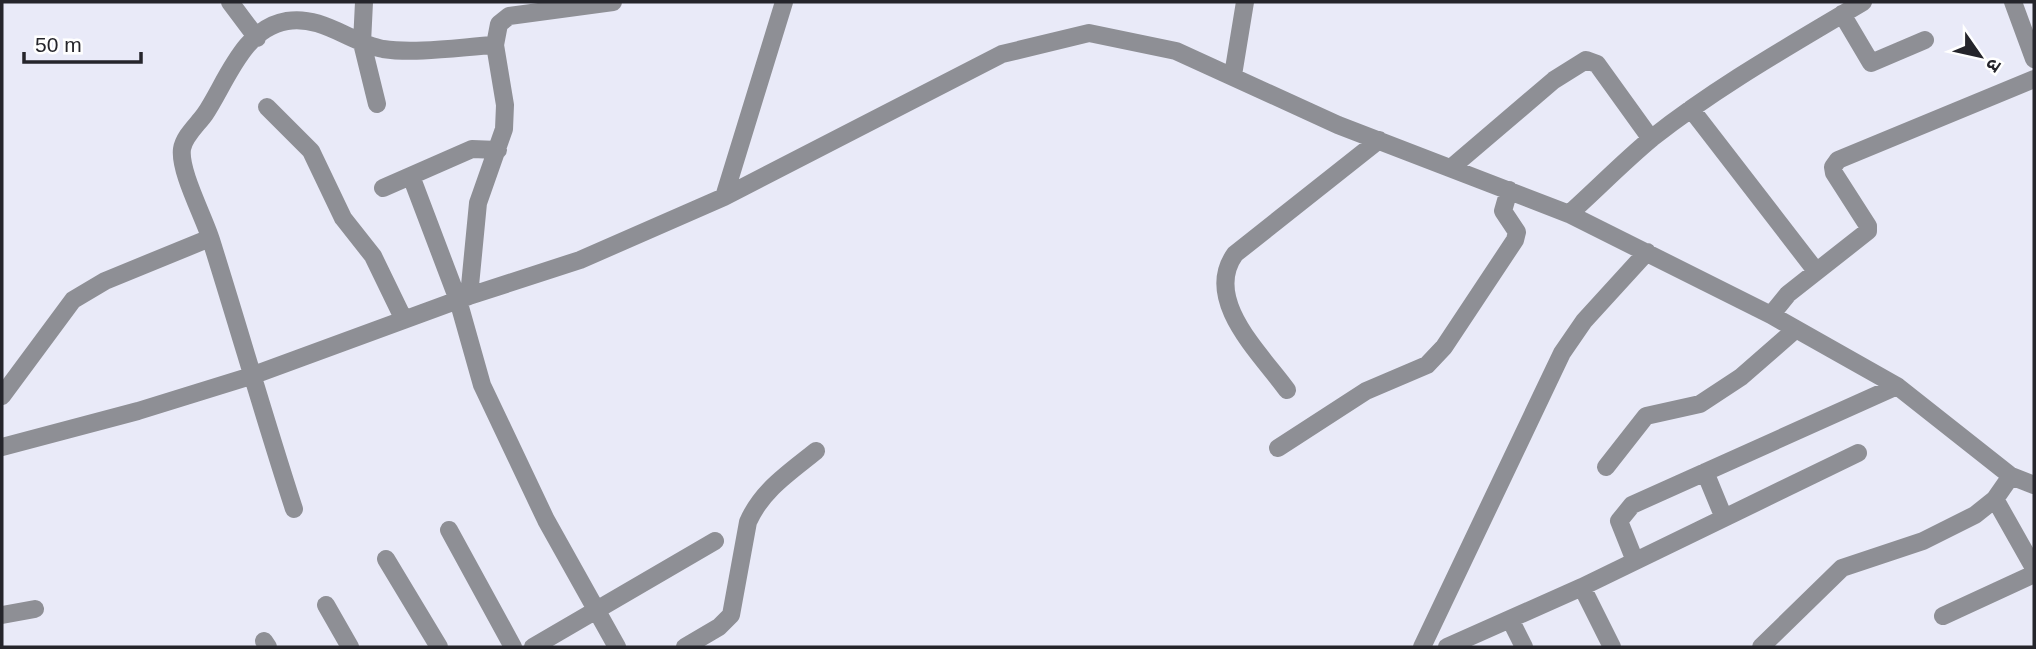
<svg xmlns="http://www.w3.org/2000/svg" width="2036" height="649" viewBox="0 0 2036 649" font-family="Helvetica,'Noto Sans Devanagari',sans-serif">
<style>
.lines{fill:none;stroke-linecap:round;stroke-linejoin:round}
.minor{stroke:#8e8f95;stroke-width:18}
</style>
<rect width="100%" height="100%" fill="#e9eaf8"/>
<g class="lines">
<path class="minor" d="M 230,2 L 257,38
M 364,2 L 362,43 L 377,104
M 2013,2 L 2034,59
M 1842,14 L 1871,63 L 1925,40
M 1233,75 L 1245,2
M 267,107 L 311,151 L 343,218 L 373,256 L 404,320
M 1691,109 L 1816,271
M 1452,167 L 1554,80 L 1586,60 L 1597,64 L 1651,139
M 411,176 L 458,300 L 482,385 L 546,520 L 617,647
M 383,188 L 472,149 L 498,150
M 724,197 L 784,2
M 1569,214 C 1597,189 1623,162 1652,138 C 1718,86 1791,45 1863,2
M 469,296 L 478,203 L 504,129 L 505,105 L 495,45 L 499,24 L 509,16 L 613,2
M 1771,315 L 1788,294 L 1868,231 L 1868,226 L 1834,173 L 1833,167 L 1838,160 L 2034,79
M 1287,390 C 1262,355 1202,300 1235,254 L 1379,140
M 2,396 L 73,300 L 105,281 L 210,238
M 2,447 L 138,411 L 251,376 L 469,296 L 580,260 L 724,197 L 1002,54 L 1089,33 L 1176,51 L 1338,125 L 1569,214 L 1771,315 L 1897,386 L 2011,476 L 2034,485
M 1278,448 L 1366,391 L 1427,365 L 1444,347 L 1515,240 L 1517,232 L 1503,211 L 1509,190
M 1606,467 L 1646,416 L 1700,404 L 1741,377 L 1796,329
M 1705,472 L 1724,518
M 1995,499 L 2034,568
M 294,509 C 265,420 239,329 211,240 C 204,217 179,171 182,149 C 184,136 198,124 205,114 C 226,83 243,28 287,21 C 322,15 351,43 383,49 C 416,54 461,47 495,45
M 449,530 L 513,647
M 386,559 L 439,647
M 1635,561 L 1619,521 L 1632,505 L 1897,386
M 1582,587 L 1612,647
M 326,605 L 350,647
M 2,615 L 35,609
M 1943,616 L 2034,574
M 1510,619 L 1524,647
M 264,641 L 268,647
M 533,647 L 715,541
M 685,647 L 719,627 L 731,615 L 748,522 C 762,490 790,472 816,451
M 1422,647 L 1562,353 L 1584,321 L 1647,252
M 1447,647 L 1582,587 L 1858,453
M 1761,647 L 1842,568 L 1923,541 L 1975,515 L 1995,499 L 2011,476"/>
</g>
<rect width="2036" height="649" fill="none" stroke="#25252b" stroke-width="7"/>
<g transform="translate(1980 56) rotate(124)" stroke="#ffffff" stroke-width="5" paint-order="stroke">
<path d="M0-5L12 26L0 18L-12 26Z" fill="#25252b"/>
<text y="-10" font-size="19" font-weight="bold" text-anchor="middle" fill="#25252b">उ</text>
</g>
<path d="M24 52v10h117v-10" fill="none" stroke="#25252b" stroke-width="3.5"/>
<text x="35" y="52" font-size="21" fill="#25252b" stroke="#ffffff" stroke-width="5" paint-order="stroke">50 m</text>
</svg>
